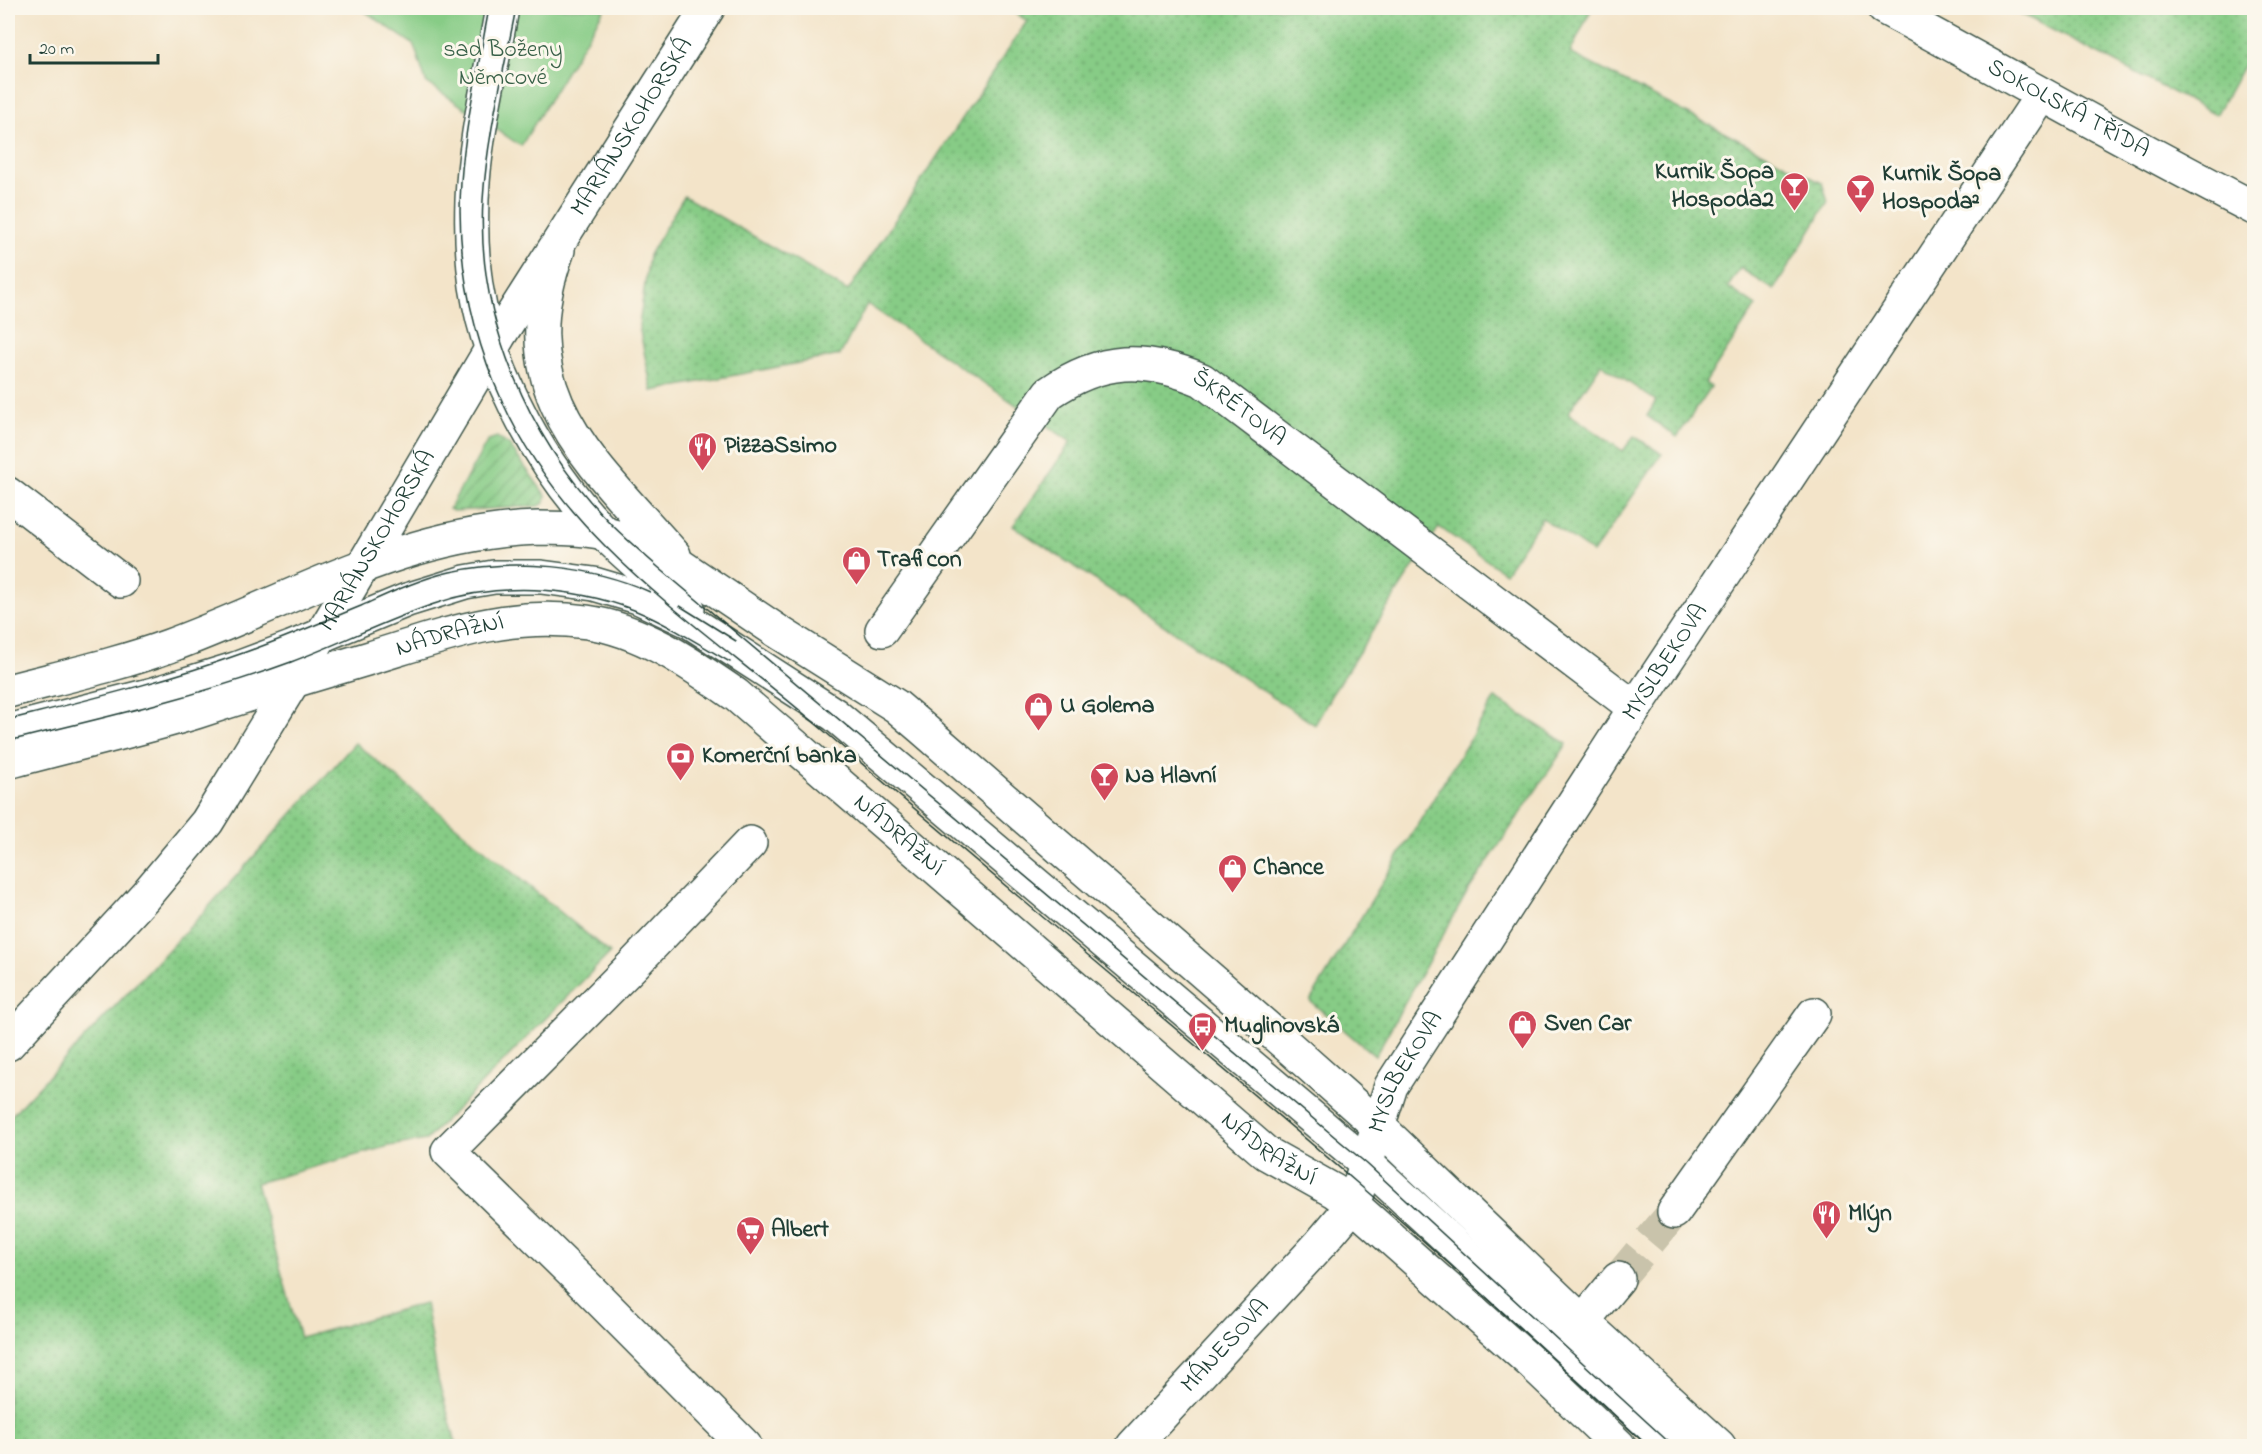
<svg xmlns="http://www.w3.org/2000/svg" width="2262" height="1454" viewBox="0 0 2262 1454" font-family="'Indie Flower',sans-serif">
<style>
.grass{fill:url(#grass-dots);stroke:#53845d;stroke-width:1.5}
.park{fill:#87cc86;stroke:#53845d;stroke-width:1.5}
.garden{fill:url(#garden-furrows);stroke:#53845d;stroke-width:1.5}
.lines{fill:none;stroke-linecap:round;stroke-linejoin:round}
.minor-tunnel{stroke:#c9c3ab;stroke-width:33;stroke-dasharray:33 16;stroke-linecap:butt}
.minor-casing{stroke:#3f564a;stroke-width:36}
.major-casing{stroke:#3f564a;stroke-width:36}
.minor{stroke:#fff;stroke-width:33}
.major{stroke:#fff;stroke-width:33}
.tram{stroke:#1f3d34;stroke-width:1.5}
.labels{text-anchor:middle;dominant-baseline:central;stroke-width:6;stroke-linejoin:round;paint-order:stroke}
.park-label{font-size:24px;fill:#396148;stroke:#fbf7ec}
.street-label{font-size:24px;fill:#1f3d34;stroke:#fbf7ec}
.poi-label{font-size:24px;font-weight:bold;fill:#1f3d34;stroke:#fbf7ec;text-anchor:start}
</style>
<defs>
<pattern id="grass-dots" width="8" height="8" patternUnits="userSpaceOnUse" patternTransform="scale(1.5)"><rect width="8" height="8" fill="#87cc86"/><path d="M2 2h.1M6 6h.1" fill="none" stroke="#6ea76e" stroke-width="1.8" stroke-linecap="round"/></pattern>
<pattern id="garden-furrows" width="10" height="10" patternUnits="userSpaceOnUse" patternTransform="scale(1.5)"><rect width="10" height="10" fill="#87cc86"/><path d="M-1 1l2-2M0 10L10 0M9 11l2-2" fill="none" stroke="#6ea76e"/></pattern>
</defs>
<rect width="100%" height="100%" fill="#fbf7ec"/>
<filter id="ink" filterUnits="userSpaceOnUse"><feTurbulence type="fractalNoise" baseFrequency=".0167" numOctaves="2"/><feDisplacementMap in="SourceGraphic" scale="12" xChannelSelector="R" yChannelSelector="G"/><feConvolveMatrix kernelMatrix="1 2 1 2 8 2 1 2 1" color-interpolation-filters="sRGB"/></filter>
<filter id="wash" filterUnits="userSpaceOnUse"><feTurbulence type="fractalNoise" baseFrequency=".008" numOctaves="4" result="noise"/><feDisplacementMap in="SourceGraphic" scale="24" xChannelSelector="R" yChannelSelector="G"/><feGaussianBlur stdDeviation="1.35" result="paint"/><feColorMatrix in="noise" values="0 0 0 0 0 0 0 0 0 0 0 0 0 0 0 0 0 1.4 0 .05"/><feComposite in="paint" operator="in"/></filter>
<g filter="url(#wash)">
<rect width="100%" height="100%" fill="#f3e4c9"/>
<path class="grass" d="M 1008,8 L 1592,8 L 1570,53 L 1822,183 L 1828,202 L 1774,290 L 1740,268 L 1728,287 L 1756,306 L 1705,383 L 1711,387 L 1677,437 L 1647,416 L 1656,401 L 1601,364 L 1568,413 L 1623,451 L 1634,436 L 1662,454 L 1593,553 L 1542,518 L 1505,573 L 1439,527 L 1332,694 L 1315,725 L 1013,526 L 1071,442 L 867,304 L 840,355 L 652,391 L 639,326 L 649,255 L 684,196 L 848,291 L 1027,21 Z
M 2010,8 L 2254,8 L 2254,47 L 2216,115 Z
M 1495,698 L 1567,744 L 1468,891 L 1375,1056 L 1310,1001 Z
M 355,743 L 610,953 L 426,1140 L 389,1146 L 256,1183 L 300,1338 L 425,1303 L 438,1380 L 457,1446 L 8,1446 L 8,1119 L 205,911 Z"/>
<path class="park" d="M 360,8 L 605,8 L 521,146 L 426,82 L 414,45 Z"/>
<path class="garden" d="M 497,437 L 509,445 L 546,496 L 544,503 L 539,506 L 453,511 L 449,509 L 488,440 Z"/>
</g>
<g filter="url(#ink)">
<g class="lines">
<path class="minor-tunnel" d="M 1618,1279 L 1674,1212"/>
<defs>
<g id="minor">
<path d="M 502,8 C 492,69 474,138 472,200 C 471,229 472,258 476,286 C 490,376 544,472 607,536 C 633,561 661,585 688,608"/>
<path id="s1" d="M 1884,8 C 2007,74 2129,144 2254,208"/>
<path d="M 558,250 C 506,391 588,458 674,555"/>
<path d="M 8,494 L 121,581"/>
<path id="s2" d="M 882,630 L 1049,393 C 1101,357 1145,356 1202,380 L 1635,708"/>
<path d="M 8,691 C 61,677 117,665 169,646 C 292,601 404,531 539,528 C 569,528 600,529 629,540 C 641,544 654,550 666,556 L 777,631 L 896,706 L 922,728 L 1289,1047 L 1378,1126 L 1570,1310 L 1719,1446"/>
<path d="M 8,731 L 154,694 L 235,669 L 291,648 L 407,600 L 465,582 L 494,577 L 541,577 L 594,584 L 638,597 L 689,621 L 835,715 L 1367,1164 L 1673,1446"/>
<path id="s3" d="M 8,762 C 70,745 134,731 196,712 C 254,693 312,675 370,658 C 445,635 507,611 587,622 C 643,630 691,664 736,695 L 1266,1153 L 1334,1191 L 1353,1205 L 1533,1364 L 1619,1446"/>
<path d="M 1674,1212 L 1814,1014"/>
<path d="M 1583,1321 L 1618,1279"/>
<path d="M 745,1446 L 589,1289 L 448,1151 L 633,965 L 750,843"/>
<path id="s4" d="M 1133,1446 L 1320,1244 L 1353,1205 L 1391,1086 L 1635,708 L 2042,95"/>
</g>
<g id="major">
<path id="s5" d="M 8,1044 L 145,896 L 207,822 L 332,618 L 499,336 L 708,8"/>
</g>
</defs>
<use href="#minor" class="minor-casing"/>
<use href="#major" class="major-casing"/>
<use href="#minor" class="minor"/>
<use href="#major" class="major"/>
<path class="tram" d="M 489,8 C 479,65 465,124 461,182 C 456,259 471,333 503,403 C 568,547 708,630 823,730 C 999,883 1180,1030 1356,1182 C 1456,1268 1552,1357 1648,1446
M 516,8 C 504,71 487,135 483,200 C 476,318 528,440 611,524 C 626,539 642,553 658,567 L 1367,1164 L 1673,1446
M 680,606 L 736,641
M 8,720 C 87,700 166,681 243,653 C 283,639 322,622 361,606 C 390,593 419,579 450,572 C 514,558 590,565 650,592
M 8,741 C 103,718 199,696 291,662 C 339,644 386,620 434,604 C 497,582 572,586 634,610 C 668,624 699,644 730,662"/>
</g>
</g>
<defs>
<symbol id="bar-pin" viewBox="-11 -11 22 30"><path d="M0 17L-7.5 6A9.5 9.5 0 1 1 7.5 6Z" fill="#d1495b" stroke="#fbf7ec"/><path d="M-6-5H6L.8 .8V4.5H3.5V6h-7V4.5H-.8V.8Z" fill="#fff"/></symbol>
<symbol id="restaurant-pin" viewBox="-11 -11 22 30"><path d="M0 17L-7.5 6A9.5 9.5 0 1 1 7.5 6Z" fill="#d1495b" stroke="#fbf7ec"/><path d="M-5-6h1v4h1v-4h1v4h1v-4h1v5L-1.5 .5V6h-2V.5L-5-1ZM5-6V6H3V1.5H1.5Q1.5-4 5-6Z" fill="#fff"/></symbol>
<symbol id="shop-pin" viewBox="-11 -11 22 30"><path d="M0 17L-7.5 6A9.5 9.5 0 1 1 7.5 6Z" fill="#d1495b" stroke="#fbf7ec"/><path d="M-5-2.5h2.3a2.7 3.5 0 0 1 5.4 0H5L5.5 6h-11ZM-1.5-2.5h3a1.5 2.3 0 0 0-3 0Z" fill="#fff"/></symbol>
<symbol id="bank-pin" viewBox="-11 -11 22 30"><path d="M0 17L-7.5 6A9.5 9.5 0 1 1 7.5 6Z" fill="#d1495b" stroke="#fbf7ec"/><path d="M-6-4H6V4H-6ZM0-2.3a2.3 2.3 0 1 0 0 4.6a2.3 2.3 0 1 0 0-4.6Z" fill="#fff"/></symbol>
<symbol id="bus-pin" viewBox="-11 -11 22 30"><path d="M0 17L-7.5 6A9.5 9.5 0 1 1 7.5 6Z" fill="#d1495b" stroke="#fbf7ec"/><path d="M-5-6H5V4H4V6H2V4H-2V6H-4V4H-5ZM-3.5-4V0h7V-4ZM-3.5 1.2v1.5H-2V1.2ZM2 1.2v1.5H3.5V1.2Z" fill="#fff"/></symbol>
<symbol id="supermarket-pin" viewBox="-11 -11 22 30"><path d="M0 17L-7.5 6A9.5 9.5 0 1 1 7.5 6Z" fill="#d1495b" stroke="#fbf7ec"/><path d="M-6-5.5h2.5l.6 2H6L4.5 2H-2.5L-4.4-4H-6ZM-1.5 3.2a1.3 1.3 0 1 0 .1 0ZM3 3.2a1.3 1.3 0 1 0 .1 0Z" fill="#fff"/></symbol>
</defs>
<g fill-rule="evenodd">
<use href="#bar-pin" x="1778" y="170" width="33" height="45"/>
<use href="#bar-pin" x="1844" y="172" width="33" height="45"/>
<use href="#restaurant-pin" x="686" y="430" width="33" height="45"/>
<use href="#shop-pin" x="840" y="544" width="33" height="45"/>
<use href="#shop-pin" x="1022" y="690" width="33" height="45"/>
<use href="#bank-pin" x="664" y="740" width="33" height="45"/>
<use href="#bar-pin" x="1088" y="760" width="33" height="45"/>
<use href="#shop-pin" x="1216" y="852" width="33" height="45"/>
<use href="#shop-pin" x="1506" y="1008" width="33" height="45"/>
<use href="#bus-pin" x="1186" y="1010" width="33" height="45"/>
<use href="#restaurant-pin" x="1810" y="1198" width="33" height="45"/>
<use href="#supermarket-pin" x="734" y="1214" width="33" height="45"/>
</g>
<g class="labels">
<g class="park-label">
<text x="503" y="50">sad Boženy<tspan x="503" dy="28">Němcové</tspan></text>
</g>
<g class="street-label">
<text stroke="none"><textPath href="#s1" startOffset="210">SOKOLSKÁ TŘÍDA</textPath></text>
<text stroke="none"><textPath href="#s5" startOffset="1113">MARIÁNSKOHORSKÁ</textPath></text>
<text stroke="none"><textPath href="#s2" startOffset="498">ŠKRÉTOVA</textPath></text>
<text stroke="none"><textPath href="#s5" startOffset="627">MARIÁNSKOHORSKÁ</textPath></text>
<text stroke="none"><textPath href="#s3" startOffset="460">NÁDRAŽNÍ</textPath></text>
<text stroke="none"><textPath href="#s4" startOffset="956">MYSLBEKOVA</textPath></text>
<text stroke="none"><textPath href="#s3" startOffset="981">NÁDRAŽNÍ</textPath></text>
<text stroke="none"><textPath href="#s4" startOffset="470">MYSLBEKOVA</textPath></text>
<text stroke="none"><textPath href="#s3" startOffset="1467">NÁDRAŽNÍ</textPath></text>
<text stroke="none"><textPath href="#s4" startOffset="136">MÁNESOVA</textPath></text>
</g>
<g class="poi-label">
<text x="1774" y="172" text-anchor="end">Kurnik Šopa<tspan x="1774" dy="28">Hospoda2</tspan></text>
<text x="1882" y="174">Kurnik Šopa<tspan x="1882" dy="28">Hospoda²</tspan></text>
<text x="724" y="446">PizzaSsimo</text>
<text x="877" y="560">Traficon</text>
<text x="1060" y="706">U Golema</text>
<text x="702" y="756">Komerční banka</text>
<text x="1125" y="776">Na Hlavní</text>
<text x="1253" y="868">Chance</text>
<text x="1544" y="1024">Sven Car</text>
<text x="1224" y="1026">Muglinovská</text>
<text x="1848" y="1214">Mlýn</text>
<text x="771" y="1230">Albert</text>
</g>
</g>
<rect width="2262" height="1454" fill="none" stroke="#fbf7ec" stroke-width="30"/>
<path d="M30 54v9h128v-9" fill="none" stroke="#1f3d34" stroke-width="3"/>
<text x="39" y="54" font-size="18" fill="#1f3d34" stroke="#fbf7ec" stroke-width="4.5" paint-order="stroke">20 m</text>
</svg>
